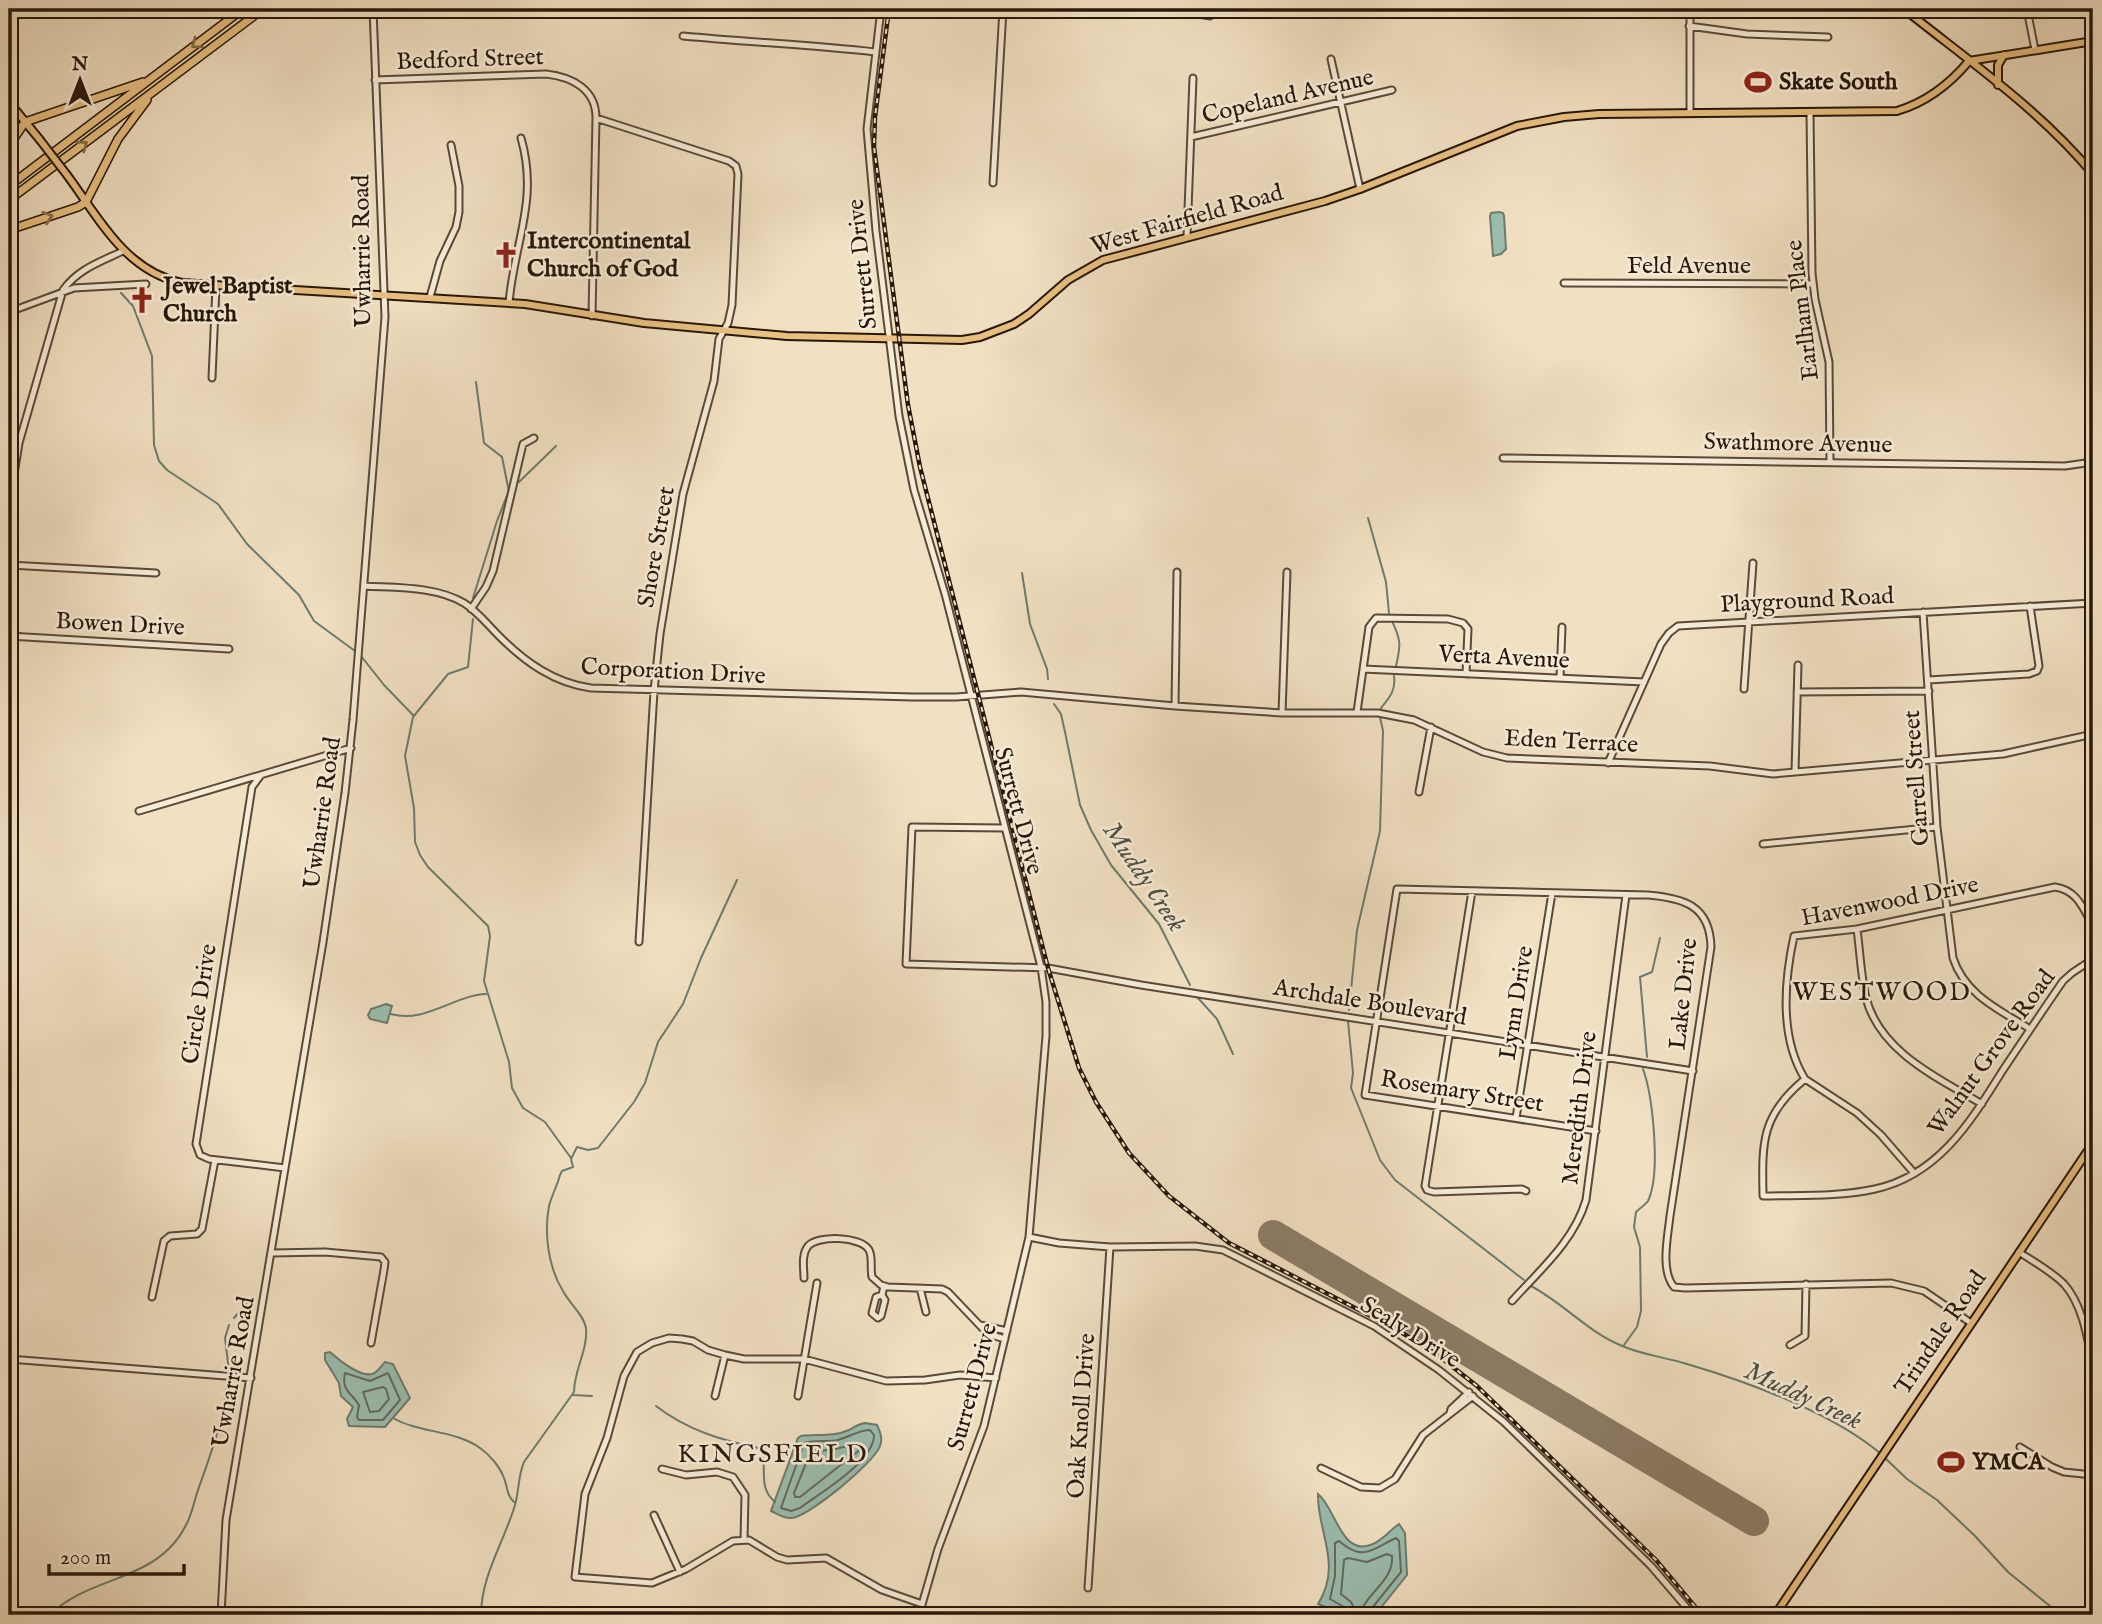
<svg xmlns="http://www.w3.org/2000/svg" width="2102" height="1624" viewBox="0 0 2102 1624" font-family="'IM FELL English',serif">
<style>
.water{fill:#9bbdaf;stroke:#6d7b6d;stroke-width:2}
.lines{fill:none;stroke-linecap:round;stroke-linejoin:round}
.shore{stroke:#626a5c;stroke-width:2}
.stream{stroke:#6d7b6d;stroke-width:2}
.runway{stroke:#8c7c66;stroke-width:30}
.minor-casing{stroke:#5a4937;stroke-width:9}
.major-casing{stroke:#281709;stroke-width:10}
.highway-casing{stroke:#281709;stroke-width:10}
.minor{stroke:#f6ebd7;stroke-width:5}
.major{stroke:#e8c081;stroke-width:6}
.highway{stroke:#e8c081;stroke-width:7}
.rail-casing{stroke:#281709;stroke-width:4.5}
.rail{stroke:#f6ebd7;stroke-width:2;stroke-dasharray:5;stroke-linecap:butt}
.major-bridge-casing{stroke:#281709;stroke-width:10;stroke-linecap:butt}
.major-bridge{stroke:#e8c081;stroke-width:6}
.oneway{stroke:#886c45}
.labels{text-anchor:middle;dominant-baseline:central;stroke-width:5;stroke-linejoin:round;paint-order:stroke}
.street-label{font-size:24px;fill:#281709;stroke:#f6ebd7}
.poi-label{font-size:24px;font-weight:bold;fill:#281709;stroke:#f6ebd7;text-anchor:start}
.water-label{font-size:26px;font-style:italic;fill:#505143;stroke:#f6ebd7}
.neighbourhood-label{font-size:26px;letter-spacing:2px;fill:#281709;stroke:#f6ebd7}
</style>
<rect width="100%" height="100%" fill="#f1e0c2"/>
<filter id="stains"><feTurbulence type="fractalNoise" baseFrequency=".00286" numOctaves="4"/><feColorMatrix values="0 0 0 0 .2 0 0 0 0 .09 0 0 0 0 .02 0 0 0 .5 -.17"/></filter>
<radialGradient id="worn" r=".72"><stop offset=".6" stop-color="#630" stop-opacity="0"/><stop offset="1" stop-color="#630" stop-opacity=".3"/></radialGradient>
<path class="water" d="M 1499,212 L 1503,213 L 1504,216 L 1506,249 L 1501,254 L 1493,256 L 1490,216 L 1491,213 Z
M 386,1004 L 392,1006 L 387,1023 L 370,1019 L 368,1015 L 371,1009 Z
M 330,1352 C 339,1360 360,1377 372,1374 C 377,1373 381,1366 385,1362 L 393,1364 L 410,1398 L 385,1427 L 349,1426 L 347,1419 L 353,1407 L 341,1396 L 339,1383 L 325,1360 L 325,1353 Z
M 865,1423 L 877,1425 C 880,1432 883,1438 880,1446 C 874,1463 809,1516 792,1518 C 784,1519 778,1514 771,1511 L 798,1438 L 801,1436 C 816,1434 834,1437 849,1430 C 855,1427 858,1424 865,1423 Z
M 1318,1494 C 1336,1508 1341,1558 1373,1544 C 1384,1539 1390,1530 1399,1524 L 1405,1533 L 1407,1575 L 1375,1615 L 1346,1615 L 1318,1604 C 1343,1564 1317,1532 1318,1494 Z"/>
<g class="lines">
<path class="shore" d="M 345,1373 L 370,1381 L 388,1373 L 400,1400 L 383,1420 L 359,1420 L 357,1417 L 359,1405 C 352,1393 341,1391 345,1373 Z
M 383,1387 L 386,1389 L 389,1399 L 379,1411 L 370,1412 L 363,1392 Z
M 870,1430 L 874,1435 C 874,1462 820,1493 800,1508 L 791,1511 L 781,1508 L 804,1443 C 815,1440 827,1442 838,1440 C 849,1437 859,1430 870,1430 Z
M 857,1444 L 860,1445 L 861,1449 L 800,1497 L 795,1497 L 794,1493 L 811,1451 L 830,1450 Z
M 1387,1554 L 1392,1556 C 1394,1580 1369,1591 1361,1611 L 1356,1612 L 1351,1602 L 1341,1594 L 1344,1560 L 1348,1558 L 1367,1562 Z
M 1346,1615 L 1344,1607 L 1330,1599 L 1335,1576 L 1335,1543 L 1339,1541 C 1364,1563 1373,1548 1396,1538 L 1399,1541 L 1401,1572 L 1372,1608 L 1370,1615"/>
<path class="stream" d="M 121,293 L 133,306 L 152,356 L 154,445 L 159,461 L 167,470 L 218,504 L 247,544 L 299,595 L 314,621 L 355,651
M 476,382 L 484,443 L 502,457 L 509,492
M 519,482 L 556,446
M 1368,518 L 1386,582 L 1389,613
M 1022,573 L 1030,624 L 1047,669 L 1048,679
M 473,598 L 497,521 L 508,493
M 473,619 L 468,667 L 448,674 L 413,717 L 405,756 L 414,808 L 415,842 L 420,855 L 428,867 L 488,926 L 490,936 L 484,981 L 509,1062 L 512,1088 L 523,1108 L 545,1122 L 571,1158
M 1392,621 C 1401,640 1401,645 1396,666
M 361,656 L 384,685 L 413,715
M 1054,704 L 1061,714 L 1065,732 L 1080,805 L 1091,830 L 1111,865 L 1159,924 L 1190,985
M 1381,708 C 1390,697 1396,690 1394,676
M 1198,998 L 1217,1019 L 1233,1054
M 1349,1010 L 1357,930 L 1380,831 L 1383,731 L 1380,717
M 391,1014 C 424,1024 455,995 486,994
M 1348,1021 L 1353,1073 L 1351,1088 L 1380,1160 L 1395,1180 L 1524,1280
M 1647,1057 L 1640,977 L 1652,972 L 1660,938
M 1531,1286 C 1563,1303 1587,1331 1620,1345 C 1641,1355 1665,1357 1687,1364 C 1748,1382 1833,1413 1881,1454
M 234,1318 L 250,1299
M 1624,1345 L 1637,1327 L 1641,1311 L 1640,1247 L 1634,1227 L 1636,1212 C 1639,1209 1645,1205 1648,1201 C 1661,1174 1653,1097 1643,1069
M 229,1371 L 225,1338 L 229,1325
M 573,1395 L 592,1396
M 656,1406 C 687,1430 721,1440 758,1448 C 771,1465 755,1485 775,1502
M 393,1418 C 419,1433 455,1430 480,1448 C 490,1455 500,1467 504,1478 C 508,1488 506,1494 514,1502
M 1885,1458 L 1907,1479 L 1937,1500 L 1975,1536 L 2008,1572 L 2061,1615
M 50,1615 C 75,1589 114,1583 145,1566 C 162,1557 177,1543 186,1525 C 192,1515 194,1501 198,1490 C 210,1456 225,1417 227,1381
M 481,1615 C 481,1576 504,1542 515,1505 C 519,1491 518,1476 524,1462 L 574,1392 C 574,1370 588,1350 586,1328 C 584,1315 569,1303 563,1291 C 548,1267 544,1233 549,1206 C 552,1195 557,1186 560,1175 L 562,1171 L 573,1167 L 571,1159 L 577,1147 L 588,1150 L 598,1148 L 634,1102 L 645,1083 L 658,1042 L 683,1004 L 701,958 L 737,880"/>
<path class="runway" d="M 1273,1235 L 1754,1521"/>
<defs>
<path id="minor" d="M 76,9 L 87,9
M 881,9 L 867,129 L 876,231 L 899,416 L 914,490 L 945,594 L 1041,967 L 1046,1002 L 1046,1036 L 1029,1237 L 984,1426 L 938,1549 L 919,1615
M 1195,9 L 1198,14 L 1210,16 L 1215,9
M 1690,9 L 1690,113
M 2027,9 L 2035,50
M 1689,26 L 1747,34 L 1828,37
M 683,36 C 747,42 811,45 875,52
M 1331,59 L 1360,189
M 375,80 L 546,74 C 572,77 596,89 596,118 L 592,316
M 1810,113 L 1812,273 L 1815,299 L 1829,362 L 1830,461
M 596,118 L 729,161 L 736,166 L 738,174 L 732,305 L 728,323 L 719,339 L 714,381 L 683,494 L 660,634 L 654,691 L 639,942
M 1191,137 L 1392,90
M 993,183 L 1003,9
M 1187,236 L 1193,78
M 1564,283 L 1813,284
M 430,297 L 440,261 L 456,227 L 459,212 L 459,186 L 451,145
M 509,303 C 514,243 539,200 521,138
M 9,312 L 74,288 L 146,284
M 212,378 L 216,286
M 1503,458 L 2065,466 L 2093,462
M 9,506 L 19,443 L 63,290 C 78,269 100,262 123,251
M 9,565 L 156,573
M 364,586 C 396,588 435,586 464,603 C 477,611 488,625 499,636 C 525,662 554,683 591,688 L 912,697 L 956,697 L 1021,692 L 1175,706 L 1282,713 L 1378,713 L 1414,720 L 1483,752 L 1507,758 L 1710,766 L 1773,774 L 2003,754 L 2093,734
M 471,609 L 486,587 L 493,571 L 523,444 L 534,438
M 1923,612 L 1937,827 L 1953,958 C 1965,995 2000,1010 2030,1029
M 9,636 L 229,649
M 1363,669 L 1644,682
M 1560,678 L 1562,627
M 1928,680 L 2029,674 L 2037,671 L 2039,666 L 2030,606
M 1744,689 L 1753,563
M 1797,692 L 1929,691
M 1175,706 L 1177,572
M 1357,712 L 1369,627 L 1376,618 L 1448,619 L 1463,623 L 1468,629 L 1466,674
M 1282,713 L 1287,572
M 1608,763 L 1661,644 L 1669,633 L 1678,626 L 2093,603
M 1795,772 L 1798,665
M 261,775 L 252,787 L 196,1144 L 200,1155 L 209,1159 L 285,1168
M 1419,792 L 1431,727
M 139,811 L 351,748
M 1004,828 L 912,827 L 906,964 L 1048,968 L 1141,985 L 1693,1071
M 1763,844 L 1937,827
M 1472,891 L 1425,1186 L 1427,1190 L 1434,1192 L 1522,1189 L 1526,1191
M 1857,929 C 1860,952 1861,976 1866,998 C 1880,1052 1938,1078 1982,1104
M 1805,1079 C 1761,1115 1762,1142 1763,1196 C 1800,1195 1839,1197 1875,1189 C 1939,1175 1971,1121 2003,1070 C 2023,1040 2043,1010 2063,981 L 2072,973 L 2093,959
M 1516,1118 L 1552,893
M 1596,1131 L 1365,1095 L 1397,889 L 1648,895 C 1683,898 1710,905 1711,947 L 1670,1216 C 1668,1236 1660,1270 1674,1287 L 1685,1288 L 1891,1283 L 1924,1291 L 1971,1323
M 1914,1173 L 1881,1135 L 1857,1113 L 1805,1079 C 1779,1037 1784,982 1794,936 L 1857,929 L 2055,887 C 2077,890 2083,908 2093,926
M 1029,1237 L 1059,1243 L 1110,1247 L 1195,1246 L 1223,1250 L 1374,1326 L 1439,1370 L 1504,1422 L 1651,1566 L 1693,1615
M 2019,1252 C 2034,1262 2051,1271 2064,1284 C 2083,1305 2088,1340 2093,1367
M 272,1253 L 325,1252 L 381,1257 L 385,1262 L 384,1270 L 371,1343
M 804,1278 C 804,1268 801,1255 808,1246 C 818,1235 861,1236 869,1250 C 873,1257 870,1268 872,1277 L 881,1285 L 888,1287 L 942,1289 L 948,1292 L 988,1334 L 1005,1339
M 920,1288 L 926,1312
M 882,1295 L 876,1297 L 872,1313 L 878,1318 L 881,1316 L 885,1300 L 882,1295 L 884,1286
M 152,1297 L 164,1241 L 170,1236 L 197,1234 L 202,1229 L 215,1160
M 1512,1301 C 1540,1270 1574,1241 1586,1200 L 1626,895
M 980,1325 L 1007,1331
M 1790,1345 L 1805,1336 L 1806,1284
M 9,1359 L 251,1378
M 715,1396 L 725,1355
M 798,1396 L 817,1283
M 1450,1413 L 1451,1409 L 1469,1392
M 2020,1447 L 2052,1467 L 2064,1472 L 2093,1475
M 1321,1468 L 1361,1487 L 1380,1488 L 1395,1479 L 1423,1435 L 1473,1396
M 662,1469 L 686,1475 L 717,1472 L 733,1477 L 745,1495 L 744,1540
M 654,1515 L 680,1572
M 1088,1588 L 1110,1247
M 922,1604 L 882,1590 L 826,1558 L 787,1560 L 777,1557 L 749,1540 L 733,1541 L 686,1569 L 652,1583 L 575,1577 L 585,1494 L 607,1438 L 624,1376 L 637,1352 L 652,1343 L 669,1338 L 682,1339 L 693,1341 L 708,1350 L 725,1355 L 744,1359 L 804,1359 L 886,1381 L 925,1380 L 960,1375 L 996,1378
M 221,1615 L 226,1520 L 323,942 L 345,793 L 353,720 L 385,317 L 373,9"/>
<path id="major" d="M 1904,9 C 1969,61 2040,110 2093,174
M 1969,61 L 2093,41
M 1998,85 L 1998,65 L 2004,55
M 9,102 L 40,140
M 67,175 C 99,218 125,271 182,283 L 525,304 L 644,323 L 787,336 L 962,340 L 980,337 L 1014,324 L 1029,314 L 1068,280 L 1103,260 L 1325,201 L 1360,189 L 1517,126 L 1564,117 L 1599,114 L 1897,111 C 1927,102 1949,85 1969,61
M 1775,1615 L 2093,1143"/>
<path id="highway" d="M 9,146 L 25,122 L 143,82
M 9,186 L 243,9
M 9,200 L 263,9
M 9,230 L 78,207 L 86,202 L 118,139 L 147,100"/>
</defs>
<use href="#minor" class="minor-casing"/>
<use href="#major" class="major-casing"/>
<use href="#highway" class="highway-casing"/>
<use href="#minor" class="minor"/>
<use href="#major" class="major"/>
<use href="#highway" class="highway"/>
<defs>
<path id="rail" d="M 889,9 L 875,117 L 874,147 L 908,405 L 920,467 L 1048,968 L 1079,1068 L 1096,1102 L 1129,1153 L 1169,1196 L 1229,1243 L 1396,1329 L 1435,1353 L 1477,1386 L 1656,1560 L 1702,1615"/>
</defs>
<use href="#rail" class="rail-casing"/>
<use href="#rail" class="rail"/>
<defs>
<path id="major-bridge" d="M 40,140 L 67,175"/>
</defs>
<use href="#major-bridge" class="major-bridge-casing"/>
<use href="#major-bridge" class="major-bridge"/>
</g>
<defs><path id="oneway-chevron" d="M-2-3.5L2.5 0L-2 3.5" fill="none" stroke-width="1.6" stroke-linecap="round" stroke-linejoin="round" transform="scale(1.75)"/></defs>
<g class="oneway">
<use href="#oneway-chevron" transform="translate(196 44) rotate(143)"/>
<use href="#oneway-chevron" transform="translate(83 145) rotate(-37)"/>
<use href="#oneway-chevron" transform="translate(48 217) rotate(-18)"/>
</g>
<defs>
<symbol id="stadium-bare" viewBox="-9 -9 18 18"><path d="M0-5a6.5 5 0 1 0 0 10a6.5 5 0 1 0 0-10ZM-3.5-1.8h7v3.6h-7Z" fill="#8f2418" stroke="#f6ebd7" stroke-width="2.5" paint-order="stroke"/></symbol>
<symbol id="church-bare" viewBox="-9 -9 18 18"><path d="M-1.2-6h2.4v3.5h3.3v2.4h-3.3V6h-2.4V-.1h-3.3v-2.4h3.3Z" fill="#8f2418" stroke="#f6ebd7" stroke-width="2.5" paint-order="stroke"/></symbol>
</defs>
<g fill-rule="evenodd">
<use href="#stadium-bare" x="1739" y="63" width="38" height="38"/>
<use href="#church-bare" x="487" y="236" width="38" height="38"/>
<use href="#church-bare" x="123" y="281" width="38" height="38"/>
<use href="#stadium-bare" x="1932" y="1443" width="38" height="38"/>
</g>
<g class="labels">
<g class="street-label">
<text transform="translate(470 60) rotate(-2)">Bedford Street</text>
<text transform="translate(1288 97) rotate(-13)">Copeland Avenue</text>
<text transform="translate(1187 220) rotate(-16)">West Fairfield Road</text>
<text transform="translate(363 251) rotate(-91)">Uwharrie Road</text>
<text transform="translate(863 264) rotate(-96)">Surrett Drive</text>
<text x="1689" y="266">Feld Avenue</text>
<text transform="translate(1803 310) rotate(-97)">Earlham Place</text>
<text transform="translate(1798 444) rotate(1)">Swathmore Avenue</text>
<text transform="translate(657 547) rotate(-80)">Shore Street</text>
<text transform="translate(1807 601) rotate(-3)">Playground Road</text>
<text transform="translate(120 625) rotate(3)">Bowen Drive</text>
<text transform="translate(1504 658) rotate(3)">Verta Avenue</text>
<text transform="translate(673 672) rotate(3)">Corporation Drive</text>
<text transform="translate(1571 742) rotate(3)">Eden Terrace</text>
<text transform="translate(1917 778) rotate(-94)">Garrell Street</text>
<text transform="translate(1018 811) rotate(75)">Surrett Drive</text>
<text transform="translate(323 813) rotate(-82)">Uwharrie Road</text>
<text transform="translate(1890 902) rotate(-11)">Havenwood Drive</text>
<text transform="translate(1684 994) rotate(-84)">Lake Drive</text>
<text transform="translate(1370 1003) rotate(9)">Archdale Boulevard</text>
<text transform="translate(1517 1003) rotate(-81)">Lynn Drive</text>
<text transform="translate(200 1004) rotate(-81)">Circle Drive</text>
<text transform="translate(1992 1053) rotate(-54)">Walnut Grove Road</text>
<text transform="translate(1462 1092) rotate(9)">Rosemary Street</text>
<text transform="translate(1580 1108) rotate(-83)">Meredith Drive</text>
<text transform="translate(1410 1333) rotate(32)">Sealy Drive</text>
<text transform="translate(1941 1333) rotate(-56)">Trindale Road</text>
<text transform="translate(234 1372) rotate(-80)">Uwharrie Road</text>
<text transform="translate(973 1387) rotate(-75)">Surrett Drive</text>
<text transform="translate(1082 1416) rotate(-86)">Oak Knoll Drive</text>
</g>
<g class="poi-label">
<text x="1779" y="82">Skate South</text>
<text x="527" y="241">Intercontinental<tspan x="527" dy="28">Church of God</tspan></text>
<text x="163" y="286">Jewel Baptist<tspan x="163" dy="28">Church</tspan></text>
<text x="1972" y="1462">YMCA</text>
</g>
<g class="water-label">
<text transform="translate(1144 877) rotate(56)">Muddy Creek</text>
<text transform="translate(1803 1396) rotate(25)">Muddy Creek</text>
</g>
<g class="neighbourhood-label">
<text x="1882" y="992">WESTWOOD</text>
<text x="773" y="1454">KINGSFIELD</text>
</g>
</g>
<rect width="2102" height="1624" fill="none" stroke="#f1e0c2" stroke-width="35"/>
<rect x="10" y="10" width="2081" height="1603" fill="none" stroke="#281709" stroke-width="3.5"/>
<rect x="18" y="18" width="2067" height="1589" fill="none" stroke="#281709" stroke-width="2"/>
<g transform="translate(80 80)" stroke="#f6ebd7" stroke-width="5" paint-order="stroke">
<path d="M0-5L12 26L0 18L-12 26Z" fill="#281709"/>
<text y="-10" font-size="19" font-weight="bold" text-anchor="middle" fill="#281709">N</text>
</g>
<path d="M49 1564v10h135v-10" fill="none" stroke="#281709" stroke-width="3.5"/>
<text x="60" y="1564" font-size="21" fill="#281709" stroke="#f6ebd7" stroke-width="5" paint-order="stroke">200 m</text>
<rect width="100%" height="100%" filter="url(#stains)"/>
<rect width="100%" height="100%" fill="url(#worn)"/>
</svg>
